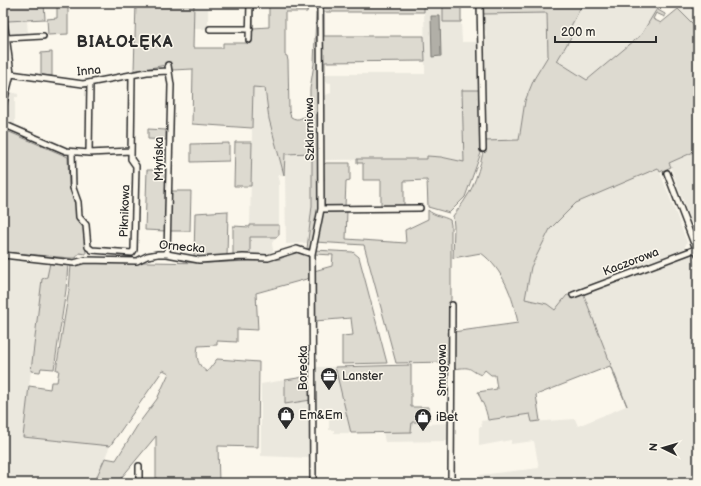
<svg xmlns="http://www.w3.org/2000/svg" width="701" height="486" viewBox="0 0 701 486" font-family="'Balsamiq Sans',sans-serif">
<style>
.built{fill:#ebe8de}
.green{fill:#dddad0;stroke:#84827e}
.water{fill:#b1afa7;stroke:#7b7a75}
.lines{fill:none;stroke-linecap:round;stroke-linejoin:round}
.minor-casing{stroke:#2b2b2b;stroke-width:8}
.minor{stroke:#fbf7ec;stroke-width:5}
.labels{text-anchor:middle;dominant-baseline:central;stroke-width:3;stroke-linejoin:round;paint-order:stroke}
.street-label{font-size:12px;fill:#2b2b2b;stroke:#fbf7ec}
.poi-label{font-size:12px;fill:#2b2b2b;stroke:#fbf7ec;text-anchor:start}
.district-label{font-size:16px;font-weight:bold;letter-spacing:1px;fill:#2b2b2b;stroke:#fbf7ec}
</style>
<rect width="100%" height="100%" fill="#fbf7ec"/>
<filter id="ink" filterUnits="userSpaceOnUse"><feTurbulence type="fractalNoise" baseFrequency=".025" numOctaves="2"/><feDisplacementMap in="SourceGraphic" scale="8" xChannelSelector="R" yChannelSelector="G"/><feConvolveMatrix kernelMatrix="1 2 1 2 8 2 1 2 1" color-interpolation-filters="sRGB"/></filter>
<g filter="url(#ink)">
<path class="built" d="M 194,3 L 208,3 L 208,29 L 194,29 Z
M 424,3 L 443,3 L 443,22 L 461,22 L 462,42 L 479,42 L 480,90 L 462,90 L 464,162 L 441,157 L 427,156 L 427,159 L 324,160 L 323,138 L 326,131 L 324,128 L 323,96 L 331,93 L 331,83 L 325,82 L 324,74 L 425,74 Z
M 583,3 L 660,3 L 641,35 L 587,80 L 557,61 L 574,32 L 571,26 Z
M 686,3 L 698,3 L 698,29 L 678,9 Z
M 547,13 L 548,56 L 534,79 L 525,101 L 519,140 L 484,141 L 484,63 L 486,57 L 484,54 L 483,38 L 486,35 L 486,31 L 483,29 L 483,14 Z
M 27,20 L 28,35 L 10,36 L 8,21 Z
M 253,87 L 265,88 L 269,119 L 284,175 L 285,154 L 312,153 L 312,206 L 308,243 L 286,244 L 285,175 L 277,175 L 279,182 L 279,225 L 250,225 Z
M 11,92 L 18,94 L 18,97 L 15,97 L 15,127 L 3,122 Z
M 698,150 L 698,240 L 669,163 Z
M 658,167 L 687,242 L 684,249 L 568,292 L 555,310 L 525,299 L 531,267 L 550,229 L 576,203 Z
M 250,237 L 276,237 L 272,243 L 273,250 L 271,253 L 250,256 Z
M 692,253 L 698,270 L 698,483 L 481,483 L 480,475 L 539,468 L 534,441 L 511,444 L 511,440 L 479,446 L 479,427 L 482,427 L 481,421 L 530,414 L 532,422 L 575,419 L 578,426 L 626,406 L 583,293 Z
M 5,259 L 50,263 L 47,277 L 42,279 L 23,437 L 110,446 L 94,483 L 3,483 L 3,282 Z
M 315,367 L 335,367 L 351,433 L 334,433 L 334,430 L 329,430 L 329,413 L 315,413 Z
M 285,380 L 285,404 L 311,400 L 312,458 L 261,456 L 261,384 Z
M 411,422 L 427,422 L 429,424 L 449,423 L 449,441 L 385,442 L 383,432 L 411,432 Z"/>
<path class="green" d="M 6,3 L 44,3 L 45,19 L 8,21 Z
M 57,3 L 68,3 L 68,34 L 48,35 L 47,19 L 57,18 Z
M 136,3 L 194,3 L 193,48 L 223,48 L 223,43 L 251,43 L 251,3 L 253,3 L 253,28 L 269,27 L 269,3 L 285,6 L 285,3 L 309,3 L 307,12 L 285,12 L 285,55 L 287,56 L 288,61 L 289,111 L 291,117 C 299,122 303,117 310,112 L 310,89 L 314,64 L 316,13 L 318,13 L 319,206 L 310,248 L 307,249 L 312,206 L 312,153 L 285,154 L 284,175 L 269,119 L 265,88 L 253,87 L 252,128 L 192,124 L 193,69 L 172,70 L 171,64 L 134,71 Z
M 323,3 L 424,3 L 424,12 L 324,12 L 324,36 L 424,36 L 425,61 L 325,62 L 325,74 L 322,74 Z
M 443,3 L 461,3 L 461,22 L 443,22 Z
M 485,3 L 583,3 L 571,26 L 574,32 L 557,61 L 587,80 L 641,35 L 658,7 L 658,10 L 665,14 L 665,17 L 656,13 L 653,19 L 661,23 L 678,9 L 698,29 L 698,150 L 669,163 L 671,167 L 660,172 L 658,168 L 576,203 L 550,229 L 531,267 L 525,299 L 547,304 L 555,310 L 567,295 L 574,296 L 583,293 L 627,406 L 610,366 L 536,395 L 540,421 L 532,422 L 530,414 L 488,420 C 486,407 482,403 478,392 L 497,389 L 495,375 L 491,375 L 485,370 L 481,375 C 467,369 473,366 454,369 L 453,332 L 518,323 C 513,297 503,269 481,253 L 453,258 L 454,227 L 453,216 C 457,210 462,205 466,198 C 475,186 484,156 484,141 L 519,140 L 525,101 L 534,79 L 548,56 L 547,13 L 483,14 L 483,5 Z
M 3,28 L 8,60 L 7,82 L 3,81 Z
M 52,52 L 52,76 L 41,75 L 41,53 Z
M 462,90 L 480,90 L 481,153 L 465,197 L 449,213 L 428,207 L 427,180 L 404,181 L 404,207 L 381,206 L 381,180 L 363,180 L 363,163 L 357,163 L 357,159 L 427,159 L 427,156 L 441,157 L 464,162 Z
M 148,129 L 166,130 L 166,140 L 148,139 Z
M 7,131 L 68,157 L 69,186 L 76,207 L 76,218 L 85,227 L 86,254 L 79,253 L 76,258 L 70,258 L 3,252 L 3,142 Z
M 235,142 L 252,142 L 251,186 L 234,186 Z
M 229,143 L 229,161 L 191,162 L 191,144 Z
M 326,163 L 350,163 L 350,180 L 346,181 L 345,207 L 326,206 L 322,202 L 322,180 L 324,180 L 323,165 Z
M 147,170 L 166,170 L 165,231 L 145,230 Z
M 171,191 L 191,191 L 190,231 L 170,231 Z
M 428,210 C 434,216 443,216 450,220 L 451,225 L 451,300 L 448,304 L 450,309 L 449,362 L 396,363 L 364,245 L 315,242 L 323,211 L 347,211 L 346,239 L 406,243 L 405,230 L 428,219 Z
M 228,211 L 227,257 L 194,258 L 195,213 Z
M 250,225 L 279,225 L 279,235 L 276,237 L 250,237 L 250,256 L 233,256 L 233,226 L 250,227 Z
M 314,250 L 353,252 L 359,257 L 387,363 L 342,364 L 342,336 L 353,335 L 351,318 L 315,321 L 314,271 L 332,266 L 333,255 L 314,254 Z
M 306,252 L 309,258 L 310,278 L 256,293 L 258,330 L 237,329 L 237,342 L 217,341 L 217,345 L 198,346 C 196,357 197,365 207,372 L 217,359 L 259,362 L 258,447 L 218,446 L 219,483 L 156,483 L 156,436 L 117,483 L 94,483 L 105,458 L 116,460 L 139,423 L 157,399 L 169,373 L 163,370 L 110,446 L 23,437 L 29,386 L 50,389 L 51,382 L 57,382 L 59,370 L 56,370 L 69,290 L 71,265 L 77,265 L 90,261 L 208,263 L 268,260 L 280,259 L 292,253 Z
M 50,263 L 68,264 L 66,290 L 54,369 L 41,368 L 40,372 L 31,371 L 42,279 L 47,277 Z
M 411,365 L 411,407 L 429,407 L 429,420 L 427,422 L 412,422 L 411,432 L 351,433 L 335,367 Z
M 311,376 L 311,400 L 285,404 L 285,380 Z"/>
<path class="water" d="M 431,16 L 440,16 L 441,56 L 432,57 Z"/>
<g class="lines">
<defs>
<path id="minor" d="M 480,3 L 483,149
M 3,12 L 11,74 L 3,106
M 210,29 L 250,29
M 7,38 L 43,36
M 249,40 L 250,3
M 11,74 L 83,84 L 147,72 L 169,71
M 3,124 L 66,151 L 89,153 L 90,83
M 72,152 L 73,188 L 78,202 L 79,217 L 86,225 L 88,247 L 92,250 L 132,253 L 134,250 L 136,166 L 131,159 L 132,75
M 89,153 L 131,151
M 667,173 L 698,254
M 321,209 L 420,208
M 167,254 L 171,85 L 168,65
M 3,255 L 74,263 L 85,260 L 137,261 L 147,256 L 158,254 L 167,254 L 199,260 L 243,257 L 268,258 L 297,249 L 312,254
M 573,295 L 696,249
M 139,466 L 139,483
M 313,483 L 312,254 L 321,209 L 320,3
M 451,483 L 452,305"/>
</defs>
<use href="#minor" class="minor-casing"/>
<use href="#minor" class="minor"/>
</g>
</g>
<defs>
<symbol id="office-pin" viewBox="-11 -11 22 30"><path d="M0 17L-7.5 6A9.5 9.5 0 1 1 7.5 6Z" fill="#2b2b2b" stroke="#fbf7ec"/><path d="M-6-3h4V-5.5h4V-3h4V5H-6ZM-1-4.5V-3h2v-1.5ZM-6 0V1H6V0Z" fill="#fff"/></symbol>
<symbol id="shop-pin" viewBox="-11 -11 22 30"><path d="M0 17L-7.5 6A9.5 9.5 0 1 1 7.5 6Z" fill="#2b2b2b" stroke="#fbf7ec"/><path d="M-5-2.5h2.3a2.7 3.5 0 0 1 5.4 0H5L5.5 6h-11ZM-1.5-2.5h3a1.5 2.3 0 0 0-3 0Z" fill="#fff"/></symbol>
</defs>
<g fill-rule="evenodd">
<use href="#office-pin" x="319" y="366" width="20" height="27"/>
<use href="#shop-pin" x="276" y="405" width="20" height="27"/>
<use href="#shop-pin" x="413" y="407" width="20" height="27"/>
</g>
<g class="labels">
<g class="street-label">
<text transform="translate(89 71) rotate(-5)">Inna</text>
<text transform="translate(310 129) rotate(-91)">Szklarniowa</text>
<text transform="translate(159 159) rotate(-90)">Młyńska</text>
<text transform="translate(125 211) rotate(-88)">Piknikowa</text>
<text transform="translate(182 247) rotate(5)">Ornecka</text>
<text transform="translate(631 262) rotate(-21)">Kaczorowa</text>
<text transform="translate(303 368) rotate(-90)">Borecka</text>
<text transform="translate(442 370) rotate(-90)">Smugowa</text>
</g>
<g class="poi-label">
<text x="342" y="376">Lanster</text>
<text x="299" y="415">Em&amp;Em</text>
<text x="436" y="417">iBet</text>
</g>
<g class="district-label">
<text x="125" y="42">BIAŁOŁĘKA</text>
</g>
</g>
<rect width="701" height="486" fill="none" stroke="#fbf7ec" stroke-width="16"/>
<rect x="8" y="8" width="685" height="470" fill="none" stroke="#2b2b2b" stroke-width="1.5" filter="url(#ink)"/>
<g transform="translate(663 448) rotate(275)" stroke="#fbf7ec" stroke-width="3" paint-order="stroke">
<path d="M0-3L7 15L0 10L-7 15Z" fill="#2b2b2b"/>
<text y="-6" font-size="11" font-weight="bold" text-anchor="middle" fill="#2b2b2b">N</text>
</g>
<path d="M555 36v6h101v-6" fill="none" stroke="#2b2b2b" stroke-width="2"/>
<text x="561" y="36" font-size="12" fill="#2b2b2b" stroke="#fbf7ec" stroke-width="3" paint-order="stroke">200 m</text>
</svg>
